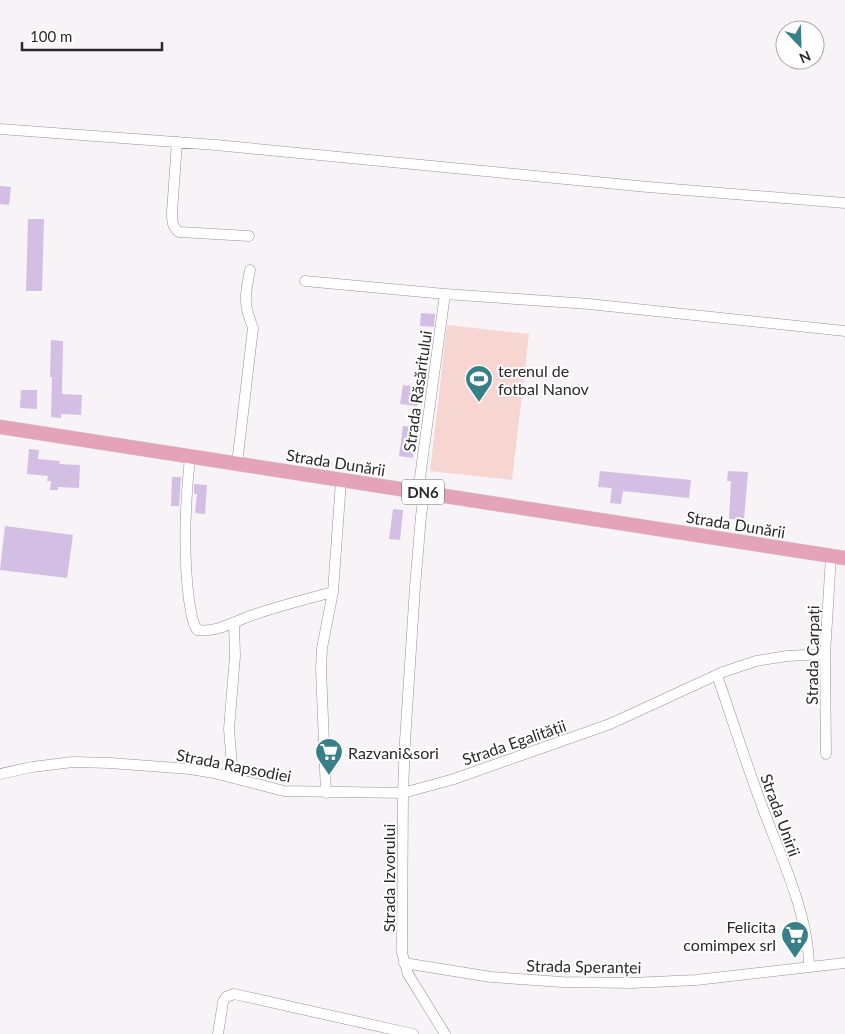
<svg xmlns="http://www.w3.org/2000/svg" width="845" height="1034" viewBox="0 0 845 1034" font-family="Lato,sans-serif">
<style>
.green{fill:#f7d5d1}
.building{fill:#d2bfe3}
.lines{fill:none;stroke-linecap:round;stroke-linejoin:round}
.minor-casing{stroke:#979295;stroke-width:11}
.major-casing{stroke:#d0d0d0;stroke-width:15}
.minor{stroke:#fff;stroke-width:10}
.major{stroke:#e5a3b9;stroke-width:14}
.labels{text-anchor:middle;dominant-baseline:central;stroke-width:4;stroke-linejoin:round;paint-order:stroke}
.shield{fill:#fff;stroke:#6b696b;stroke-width:1}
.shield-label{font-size:15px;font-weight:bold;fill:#2b292b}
.poi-label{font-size:16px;fill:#2b292b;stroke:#fff;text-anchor:start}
.street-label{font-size:16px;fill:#2b292b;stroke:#fff}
</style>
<rect width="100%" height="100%" fill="#f8f3f7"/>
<path class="green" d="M 447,325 L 529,334 L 512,480 L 430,471 Z"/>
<path class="building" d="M 0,186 L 11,187 L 9,205 L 0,204 Z
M 28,219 L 44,219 L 42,291 L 26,291 Z
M 421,313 L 435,314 L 434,327 L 420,326 Z
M 51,340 L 63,341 L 62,394 L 82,395 L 81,415 L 61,414 L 61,418 L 51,417 L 52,377 L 50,377 Z
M 403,385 L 420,387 L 417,406 L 400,404 Z
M 21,390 L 37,390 L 37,409 L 20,408 Z
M 403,426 L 417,427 L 413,458 L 399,456 Z
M 29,449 L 39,450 L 38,459 L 60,461 L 59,464 L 80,465 L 79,488 L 58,487 L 58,490 L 50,490 L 51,481 L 47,481 L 48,476 L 27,474 Z
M 600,471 L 691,480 L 689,498 L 623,491 L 621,504 L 610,503 L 612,488 L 598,487 Z
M 728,471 L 748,472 L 744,520 L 729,519 L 731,481 L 727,481 Z
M 172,477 L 181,477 L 179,506 L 171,506 Z
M 194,484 L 207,485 L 205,514 L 195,513 L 197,494 L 194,494 Z
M 393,509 L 403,510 L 400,540 L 389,539 Z
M 5,526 L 73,535 L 67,578 L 0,570 Z"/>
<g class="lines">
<defs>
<path id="minor" d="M 0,129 L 216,145 L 648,187 L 845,203
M 177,142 L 172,212 C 172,221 172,227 179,232 L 249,236
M 305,281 L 445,294 L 589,304 L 845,331
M 190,457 C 185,504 183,553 189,600 C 191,610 191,621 197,630 C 218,633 234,621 253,615 C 279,606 306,599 333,592 L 341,481
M 237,464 L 253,328 C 243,303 245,296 250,270
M 418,492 L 445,294
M 424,493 L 421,516 L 415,587 L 405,741 L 403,793 L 402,953 L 408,974 L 445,1034
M 717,675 C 732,719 746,763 762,806 C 780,855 809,915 809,967
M 826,754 L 825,654 L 831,556
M 0,774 L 32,767 L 73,762 L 110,763 L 190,769 L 214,773 L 284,791 L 403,793 L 454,779 L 610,724 L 723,672 L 756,661 L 787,656 L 825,654
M 233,778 L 229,729 L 235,656 L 234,624
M 326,793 L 321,669 L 322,648 L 333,592
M 404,963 L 491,977 L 562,982 L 632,983 L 696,980 L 845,963
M 218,1034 L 223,1002 L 226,997 L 234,994 L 413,1034"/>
<path id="major" d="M 0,427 L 845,558"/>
</defs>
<use href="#minor" class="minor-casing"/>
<use href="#major" class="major-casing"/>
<use href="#minor" class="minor"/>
<use href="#major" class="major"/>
</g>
<defs>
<symbol id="stadium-pin" viewBox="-11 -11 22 30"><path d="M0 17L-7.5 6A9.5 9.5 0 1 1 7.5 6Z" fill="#388087" stroke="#fff"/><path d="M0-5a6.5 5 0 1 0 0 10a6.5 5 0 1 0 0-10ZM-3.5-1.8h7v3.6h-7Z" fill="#fff"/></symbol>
<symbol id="supermarket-pin" viewBox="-11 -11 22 30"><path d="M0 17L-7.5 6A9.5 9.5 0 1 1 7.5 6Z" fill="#388087" stroke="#fff"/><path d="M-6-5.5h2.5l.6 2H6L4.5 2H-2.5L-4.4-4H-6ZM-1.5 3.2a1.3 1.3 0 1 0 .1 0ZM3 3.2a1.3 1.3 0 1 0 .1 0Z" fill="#fff"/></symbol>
</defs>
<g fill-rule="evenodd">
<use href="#stadium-pin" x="463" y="363" width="32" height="43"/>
<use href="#supermarket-pin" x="313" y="736" width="32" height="43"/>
<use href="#supermarket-pin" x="779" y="919" width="32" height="43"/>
</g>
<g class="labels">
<rect class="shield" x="402" y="479.5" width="42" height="25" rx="4"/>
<g class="shield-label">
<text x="423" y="492">DN6</text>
</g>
<g class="poi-label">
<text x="498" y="370">terenul de<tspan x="498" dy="18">fotbal Nanov</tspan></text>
<text x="348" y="752">Razvani&amp;sori</text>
<text x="776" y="926" text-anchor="end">Felicita<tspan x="776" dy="18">comimpex srl</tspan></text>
</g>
<g class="street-label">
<text transform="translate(417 391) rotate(-82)">Strada Răsăritului</text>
<text transform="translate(336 462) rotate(9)">Strada Dunării</text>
<text transform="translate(736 524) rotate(9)">Strada Dunării</text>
<text transform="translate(812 655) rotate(-89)">Strada Carpați</text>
<text transform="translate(514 742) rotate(-19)">Strada Egalității</text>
<text transform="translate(234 765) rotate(11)">Strada Rapsodiei</text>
<text transform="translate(781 815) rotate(70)">Strada Unirii</text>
<text transform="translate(388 878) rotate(-90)">Strada Izvorului</text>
<text transform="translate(584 966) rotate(1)">Strada Speranței</text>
</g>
</g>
<g transform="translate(800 45) rotate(157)"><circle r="24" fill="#ffffff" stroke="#aaa9aa"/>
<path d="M0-4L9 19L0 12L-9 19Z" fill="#388087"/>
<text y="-8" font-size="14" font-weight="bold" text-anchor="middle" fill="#2b292b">N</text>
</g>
<path d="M22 42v8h140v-8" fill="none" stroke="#2b292b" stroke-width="2.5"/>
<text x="30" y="42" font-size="15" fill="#2b292b" stroke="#ffffff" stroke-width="4" paint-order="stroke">100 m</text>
</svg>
